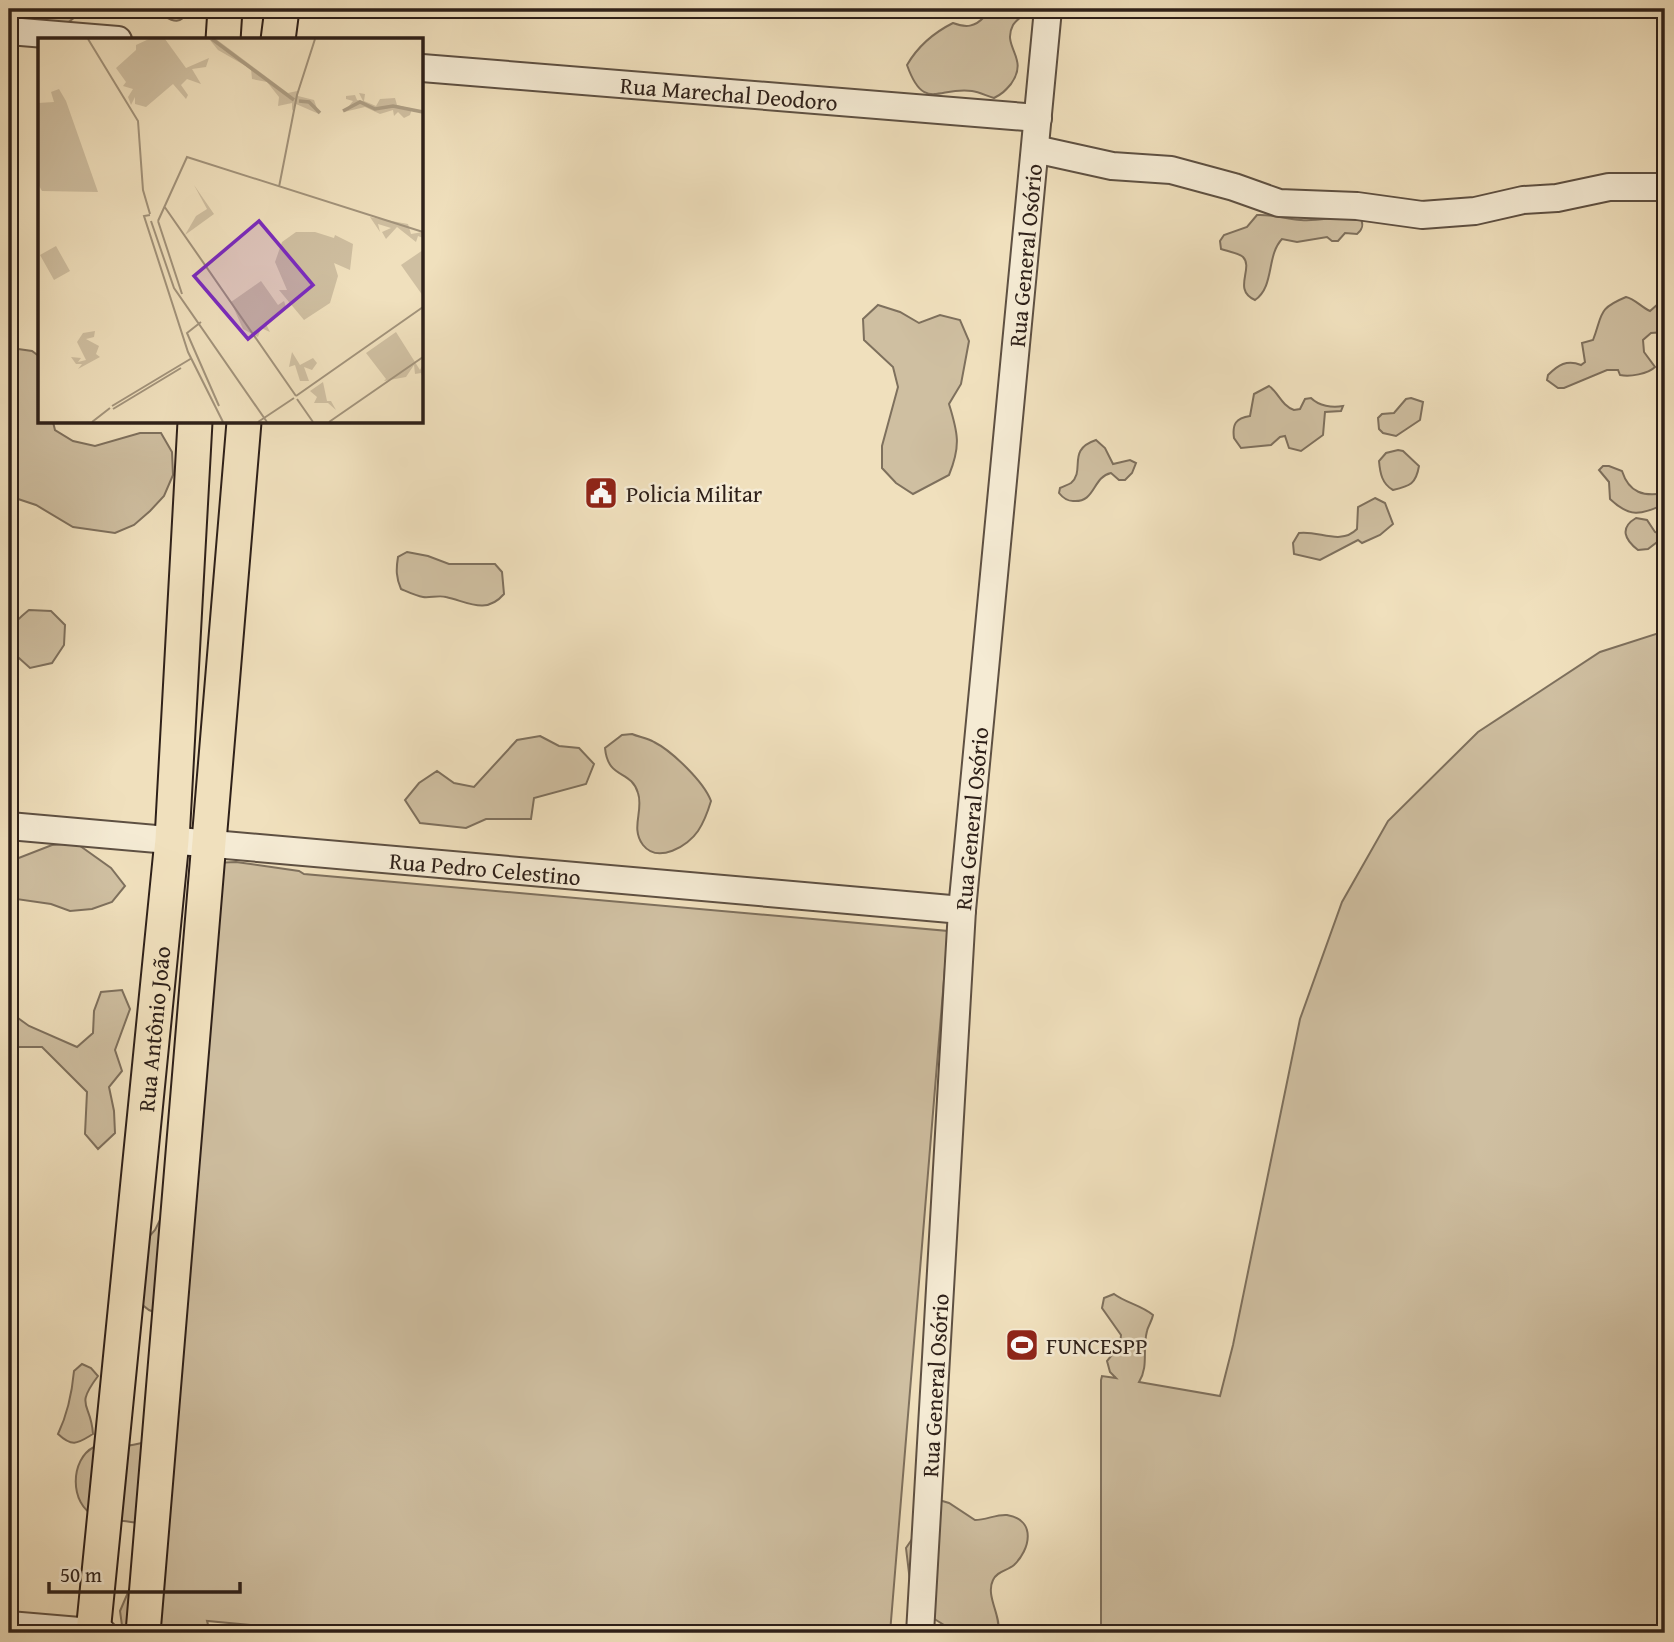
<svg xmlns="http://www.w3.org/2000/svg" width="1674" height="1642" viewBox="0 0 1674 1642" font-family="'Gentium Book Plus',serif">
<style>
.green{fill:#cfbfa1;stroke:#7e705d;stroke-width:2}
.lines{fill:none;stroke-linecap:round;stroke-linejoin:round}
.minor-casing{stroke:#5e5042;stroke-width:30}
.major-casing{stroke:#2e2019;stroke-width:37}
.minor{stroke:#f5ebd4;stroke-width:26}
.major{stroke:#f0e0bd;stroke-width:33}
.labels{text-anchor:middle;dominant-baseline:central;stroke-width:5;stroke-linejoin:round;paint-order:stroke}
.street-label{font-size:23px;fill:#2e2019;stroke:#f5ebd4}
.poi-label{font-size:23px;fill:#2e2019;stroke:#f5ebd4;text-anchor:start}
.inset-river{fill:none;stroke:#ae9f85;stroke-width:3.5}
.inset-road{fill:none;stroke:#a2937b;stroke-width:2}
.view{fill:#7b2cbf;fill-opacity:0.15;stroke:#7b2cbf;stroke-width:3.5}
.inset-edge{fill:none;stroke:#2e2019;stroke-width:3.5}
</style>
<rect width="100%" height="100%" fill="#f0e0bd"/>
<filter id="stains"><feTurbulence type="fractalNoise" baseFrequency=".00286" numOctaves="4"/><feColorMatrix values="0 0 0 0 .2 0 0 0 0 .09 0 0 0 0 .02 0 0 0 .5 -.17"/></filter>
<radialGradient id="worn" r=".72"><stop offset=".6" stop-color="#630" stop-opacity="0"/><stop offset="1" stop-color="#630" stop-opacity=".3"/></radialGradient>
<path class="green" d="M 37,9 L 192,9 C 174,34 166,11 153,12 C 147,13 142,17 137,18 L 123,11 L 83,11 L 66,24 L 50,23 Z
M 982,9 L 1029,9 C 1024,15 1016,20 1013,25 C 1001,48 1030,57 1011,84 C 1005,91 1002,94 994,98 C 987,96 979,92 972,91 C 939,86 924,113 907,65 C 918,46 933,33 953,23 C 966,28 975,27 984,17 Z
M 1257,215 C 1272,214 1286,219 1301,220 C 1323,222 1340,213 1361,219 C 1364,226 1362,230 1357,234 L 1345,233 L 1338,241 L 1332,241 L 1327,237 L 1297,242 L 1282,239 C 1266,256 1275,286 1255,300 C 1232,290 1254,268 1243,257 C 1239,253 1227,251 1221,249 L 1220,241 L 1224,235 L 1247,227 Z
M 1626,297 C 1635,299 1641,307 1650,311 L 1658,304 L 1665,304 L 1665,332 L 1651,333 L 1643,340 L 1644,352 L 1655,367 C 1648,374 1630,377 1620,375 L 1618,370 L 1607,370 L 1564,388 L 1558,388 L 1547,380 L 1548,375 C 1558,365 1567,359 1581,365 L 1585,362 L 1582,343 L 1593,340 C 1603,314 1597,309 1626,297 Z
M 878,305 L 900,312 L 919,323 L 940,315 L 960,320 L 969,341 L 961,384 L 949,404 C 958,433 961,446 949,475 L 913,494 L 896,483 L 882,468 L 882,446 L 898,387 L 893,367 L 864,340 L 863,319 Z
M 11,348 L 32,351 L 40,357 L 40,422 L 53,422 L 55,430 L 73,441 L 95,446 L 140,433 L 161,433 L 172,452 L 173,475 L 164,496 L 150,511 L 134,525 L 115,533 L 73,527 L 36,505 L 9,496 L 9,349 Z
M 1269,386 C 1279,393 1281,405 1294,410 L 1300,409 L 1305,399 L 1311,398 C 1319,406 1332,408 1343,406 L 1341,411 L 1325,412 L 1323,435 L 1301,451 L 1289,448 L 1285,436 L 1280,437 L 1271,445 L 1241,448 L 1234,438 C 1232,424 1236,418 1250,416 L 1254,394 Z
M 1411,398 L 1423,402 L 1420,420 L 1396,436 L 1383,433 L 1379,429 L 1378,418 L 1382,414 L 1394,413 L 1406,399 Z
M 1096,440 L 1105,448 L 1113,464 L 1130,460 L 1136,463 L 1132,473 L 1125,480 L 1119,480 L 1111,473 C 1092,477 1096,503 1073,501 C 1067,501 1063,498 1059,493 L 1060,488 C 1064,486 1068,485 1071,483 C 1086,470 1066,450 1096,440 Z
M 1398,450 L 1403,451 L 1419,466 C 1416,484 1410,486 1393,490 C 1382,484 1380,473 1379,461 L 1386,453 Z
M 1603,466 L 1609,466 L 1622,471 C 1629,493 1644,497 1665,493 L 1665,504 C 1641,514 1631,519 1610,499 L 1609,482 L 1599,470 Z
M 1375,498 L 1385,503 L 1393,524 L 1380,535 L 1362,543 L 1358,540 L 1320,560 L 1294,554 L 1293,543 L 1299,533 C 1319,530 1340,546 1357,529 L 1358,507 Z
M 1636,518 L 1647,520 L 1655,532 L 1665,536 L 1648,549 L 1638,550 C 1625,540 1619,528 1636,518 Z
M 407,552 L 428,556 L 449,564 L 495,564 L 502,572 L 504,594 C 486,615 468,602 446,597 C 439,595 430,598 423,597 C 416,596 408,592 401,589 C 396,578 396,569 398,557 Z
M 29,610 L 51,611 L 65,625 L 64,645 L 52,663 L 30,668 L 9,649 C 9,626 12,624 29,610 Z
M 1665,631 L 1665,1633 L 1101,1633 L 1101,1380 L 1102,1376 L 1116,1378 L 1110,1372 L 1107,1361 L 1120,1345 L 1121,1335 L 1102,1308 L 1104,1298 L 1114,1294 C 1126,1303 1141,1305 1153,1315 C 1152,1321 1148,1326 1147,1331 C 1142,1350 1149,1366 1139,1382 L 1220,1396 L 1233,1345 L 1300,1019 L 1342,902 L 1388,821 L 1478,732 L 1600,652 Z
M 632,734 C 639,737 647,738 654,742 C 672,751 704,782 711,801 C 708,811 704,822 698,831 C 688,846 658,864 643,845 C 630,828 644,810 638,793 C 631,769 608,780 605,748 L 622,735 Z
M 540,736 L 559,746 L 579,748 L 594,764 L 586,784 L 534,798 L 531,819 L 486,819 L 466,828 L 420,823 L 405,800 L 419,783 L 437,771 L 454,783 L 474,787 L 517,740 Z
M 76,843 L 111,868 L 125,886 L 112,902 L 92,909 L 70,911 L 51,904 L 9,898 L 9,858 L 11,861 L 52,845 Z
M 236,862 L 299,871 L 304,874 L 948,931 L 890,1633 L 346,1633 L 320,1631 L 322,1633 L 257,1633 L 261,1626 L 207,1621 L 209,1628 L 206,1633 L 123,1633 L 120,1611 L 129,1590 L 136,1582 L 138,1523 C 124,1520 109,1521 95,1516 C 69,1504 70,1459 94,1447 C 104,1442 115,1447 126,1446 C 133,1445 141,1443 148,1442 L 159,1314 L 149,1310 L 131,1296 L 147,1239 L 155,1230 L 166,1208 L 213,863 Z
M 9,977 L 12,991 L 11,1013 L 29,1026 L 77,1047 L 93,1033 L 94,1011 L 101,992 L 122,990 L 130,1009 L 115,1050 L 122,1071 L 109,1087 L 114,1111 L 115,1133 L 98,1149 L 85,1134 L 87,1092 L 42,1047 L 9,1047 Z
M 82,1364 L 91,1368 L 98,1376 C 74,1408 91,1402 93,1434 C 78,1443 73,1448 58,1434 C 67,1415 72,1393 74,1371 Z
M 939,1500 L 949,1503 L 975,1520 C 986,1520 997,1514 1007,1515 C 1037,1520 1030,1550 1014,1565 C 1007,1571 997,1571 993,1580 C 985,1596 1002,1616 998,1633 L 957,1633 L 928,1615 L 912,1598 L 906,1548 Z"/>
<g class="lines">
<defs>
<g id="minor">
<path d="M 9,31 L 118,40"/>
<path id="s1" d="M 422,68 L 1038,118"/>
<path d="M 1035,149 L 1112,166 L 1171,170 L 1234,187 L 1279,203 L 1357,206 L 1422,215 L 1475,211 L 1523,200 L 1557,198 L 1609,187 L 1665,187"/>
<path id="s2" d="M 9,826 L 962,910"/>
<path d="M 9,1625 L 103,1633"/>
<path id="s3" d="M 920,1633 L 962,910 L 1048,9"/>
</g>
<g id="major">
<path d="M 223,40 L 225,9"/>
<path d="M 278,40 L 282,9"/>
<path id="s4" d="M 93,1633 L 172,840 L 195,422"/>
<path d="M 143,1633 L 244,422"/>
</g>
</defs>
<use href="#minor" class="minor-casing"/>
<use href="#major" class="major-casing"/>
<use href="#minor" class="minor"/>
<use href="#major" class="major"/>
</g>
<defs>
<symbol id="civic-square" viewBox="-11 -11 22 22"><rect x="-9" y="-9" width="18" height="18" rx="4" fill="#8f2418" stroke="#f5ebd4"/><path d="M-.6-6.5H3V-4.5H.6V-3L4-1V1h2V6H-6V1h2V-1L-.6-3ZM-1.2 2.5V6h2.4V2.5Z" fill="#fff"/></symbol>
<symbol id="stadium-square" viewBox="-11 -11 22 22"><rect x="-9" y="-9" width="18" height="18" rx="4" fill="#8f2418" stroke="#f5ebd4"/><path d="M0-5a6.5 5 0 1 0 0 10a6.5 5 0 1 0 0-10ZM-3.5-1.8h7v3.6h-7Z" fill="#fff"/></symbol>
</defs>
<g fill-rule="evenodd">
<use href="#civic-square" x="582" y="474" width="38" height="38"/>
<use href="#stadium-square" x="1003" y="1326" width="38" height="38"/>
</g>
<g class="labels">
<g class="street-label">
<text stroke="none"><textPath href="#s1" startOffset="308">Rua Marechal Deodoro</textPath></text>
<text stroke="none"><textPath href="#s3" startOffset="1382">Rua General Osório</textPath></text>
<text stroke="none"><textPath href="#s3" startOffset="816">Rua General Osório</textPath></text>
<text stroke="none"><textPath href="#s2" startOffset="478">Rua Pedro Celestino</textPath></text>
<text stroke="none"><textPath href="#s4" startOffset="607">Rua Antônio João</textPath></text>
<text stroke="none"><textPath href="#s3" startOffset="248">Rua General Osório</textPath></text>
</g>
<g class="poi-label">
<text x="626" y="493">Policia Militar</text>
<text x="1046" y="1345">FUNCESPP</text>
</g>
</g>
<g transform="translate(38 38)">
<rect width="385" height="385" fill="#f0e0bd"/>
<path d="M 111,1 L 127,1 L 148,30 L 171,20 L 168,29 L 154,31 L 163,46 L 149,41 L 143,47 L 150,57 L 148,61 L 135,46 L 108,69 L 97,66 L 97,59 L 93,67 L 90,59 L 95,51 L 85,48 L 88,44 L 78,30 L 98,12 L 98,7 ZM 171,1 L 178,1 L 250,55 L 259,53 L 260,58 L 276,62 L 281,76 L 258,66 L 254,73 L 254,65 L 240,68 L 241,59 L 229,44 L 214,41 L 213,31 L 180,12 ZM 21,51 L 28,63 L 60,154 L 4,153 L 0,146 L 0,65 L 16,64 L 13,54 ZM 321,55 L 327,56 L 326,63 L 338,68 L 342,61 L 357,60 L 359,67 L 374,71 L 372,77 L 366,80 L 360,74 L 356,78 L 355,72 L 342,76 L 327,69 L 306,74 L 315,63 L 308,61 L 308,58 L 317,57 L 319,62 L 325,63 ZM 156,147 L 176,176 L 147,197 L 158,178 L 169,171 ZM 332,179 L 370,186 L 373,196 L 385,194 L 385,200 L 380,198 L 378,204 L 359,189 L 348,201 L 344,194 L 353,190 L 340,186 L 342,194 ZM 258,194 L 277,194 L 296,200 L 297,197 L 315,206 L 312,232 L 296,225 L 300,238 L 292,265 L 266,282 L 241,252 L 249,252 L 237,224 L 244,204 ZM 18,208 L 32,233 L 16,242 L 2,217 ZM 385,212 L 385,258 L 363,227 ZM 223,243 L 240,267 L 246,263 L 248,269 L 228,286 L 232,294 L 223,290 L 220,299 L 205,291 L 193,264 ZM 57,293 L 56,299 L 48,301 L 61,308 L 58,316 L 62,319 L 40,331 L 44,326 L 38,326 L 33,319 L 43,320 L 40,324 L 48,322 L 39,304 L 45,295 ZM 358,294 L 382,332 L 385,326 L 385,340 L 383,335 L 377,336 L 376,327 L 368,339 L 346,343 L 348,341 L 328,315 ZM 254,314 L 262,327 L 275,320 L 279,325 L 274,332 L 266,329 L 271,343 L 262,343 L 257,327 L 251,329 ZM 285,344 L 289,363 L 293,363 L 298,372 L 290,365 L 276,365 L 279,359 L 272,353 Z" fill="#cfbfa1"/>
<path class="inset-river" d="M 174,1 L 256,62M 261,63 L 271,64 L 282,75M 305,73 L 322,64 L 337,71 L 355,68 L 385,74"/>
<path class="inset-road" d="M 50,1 L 100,83 L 105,152 L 112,176M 241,149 L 259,57 L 277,1M 126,168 L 258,358M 112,177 L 106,178 L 150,314 L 185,384M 113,183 L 136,250 L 229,384M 120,183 L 149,119 L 385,194M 120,183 L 144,256M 163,284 L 149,295 L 181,368M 258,358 L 385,269M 259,361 L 275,384M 74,368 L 154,320M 75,371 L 143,330M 54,384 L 72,370M 220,384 L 256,360M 291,384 L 385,319"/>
<path class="view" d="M 221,183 L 275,247 L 210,301 L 156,238 Z"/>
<rect width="385" height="385" class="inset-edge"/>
</g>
<rect width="1674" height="1642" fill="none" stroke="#f0e0bd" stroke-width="35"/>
<rect x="10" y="10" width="1653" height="1621" fill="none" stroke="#2e2019" stroke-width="3.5"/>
<rect x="18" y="18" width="1639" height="1607" fill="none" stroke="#2e2019" stroke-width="2"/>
<path d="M49 1582v10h191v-10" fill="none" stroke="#2e2019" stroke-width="3.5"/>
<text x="60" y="1582" font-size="21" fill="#2e2019" stroke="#f5ebd4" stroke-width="5" paint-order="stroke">50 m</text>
<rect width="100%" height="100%" filter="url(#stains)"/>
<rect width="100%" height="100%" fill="url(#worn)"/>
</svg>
